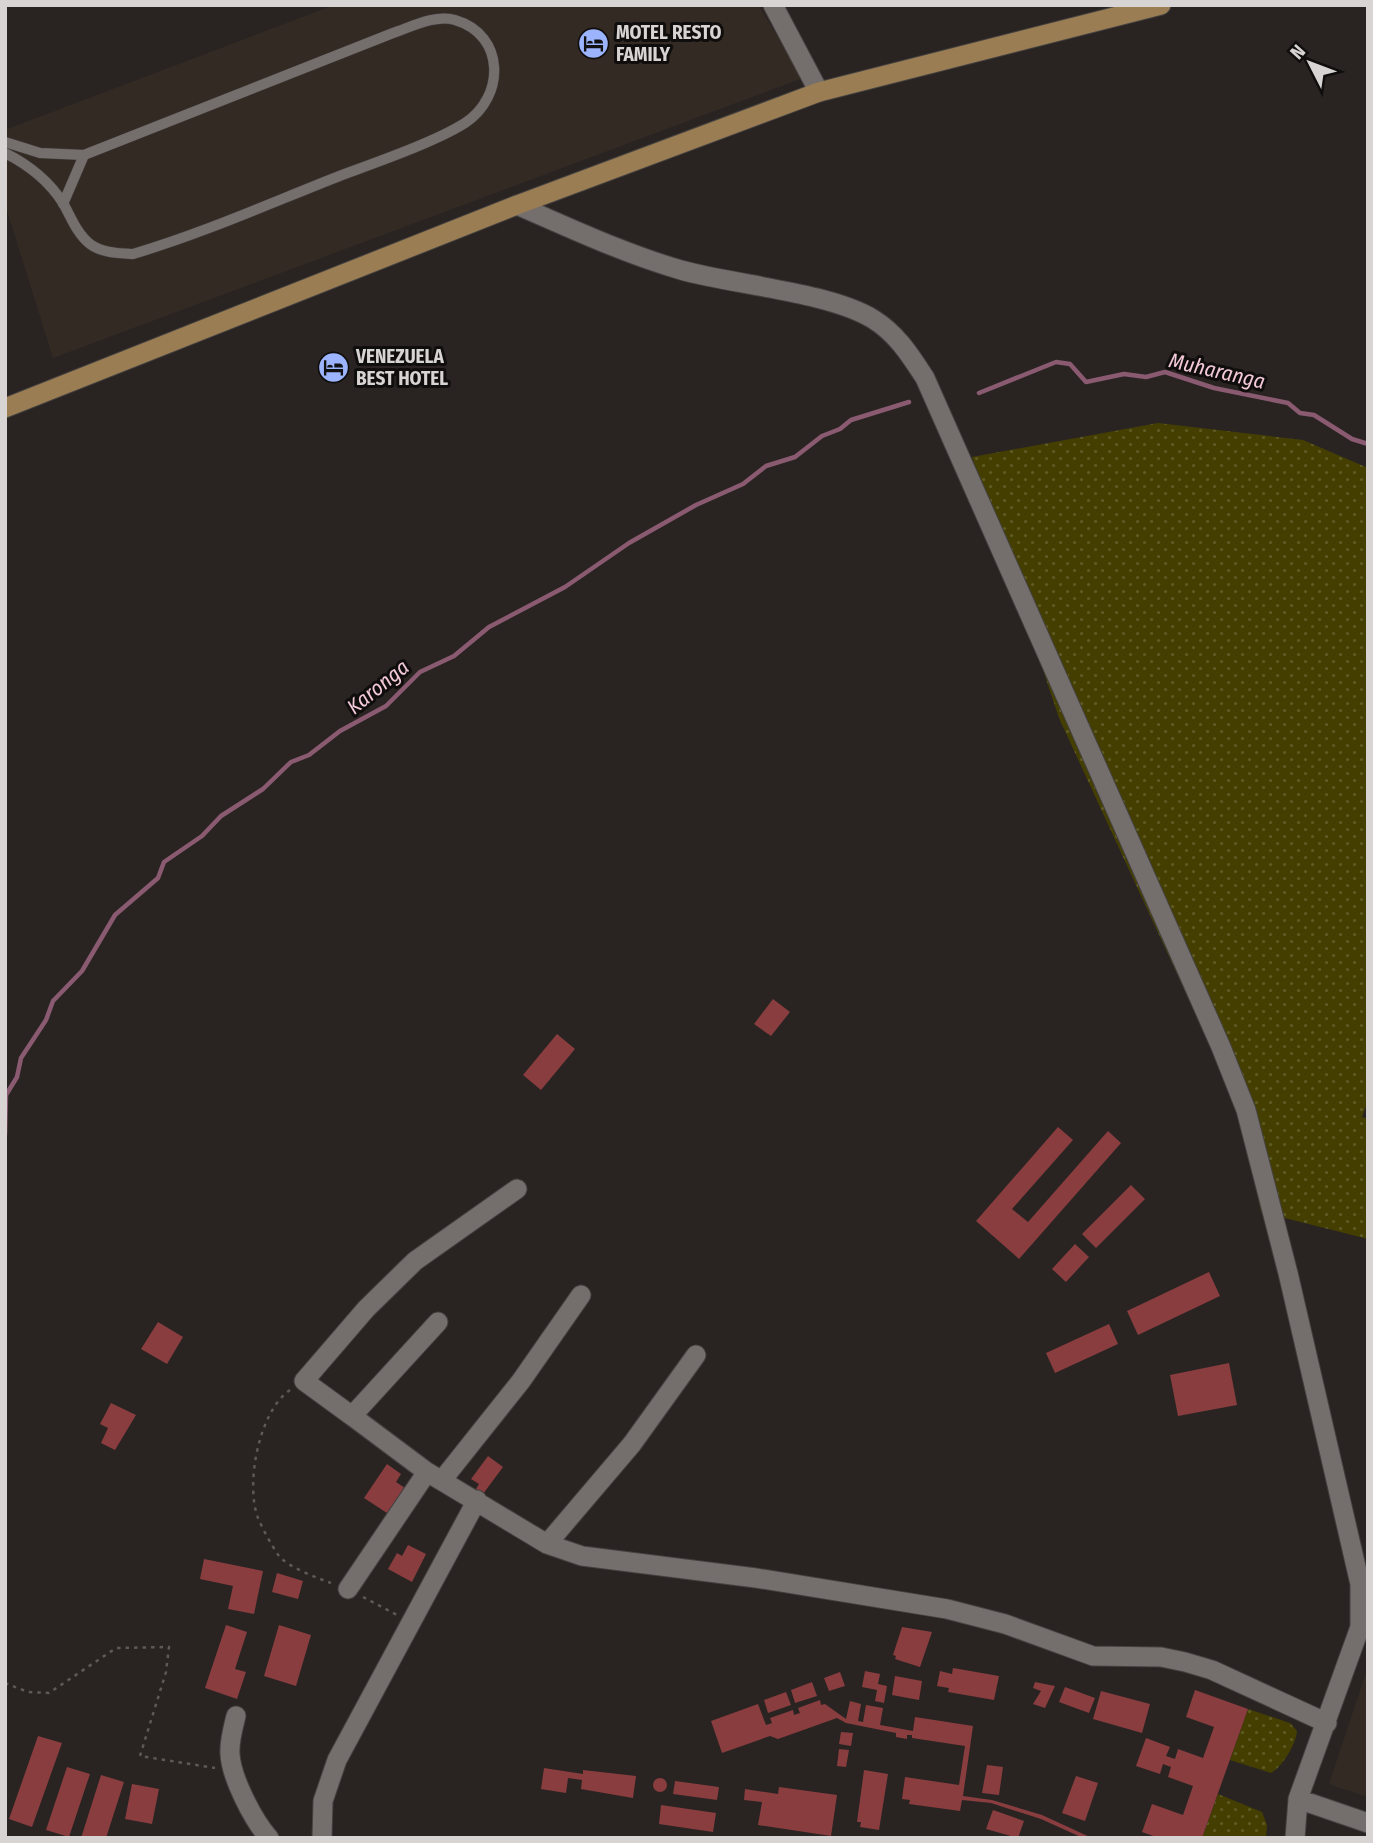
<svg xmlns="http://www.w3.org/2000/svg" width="1373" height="1843" viewBox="0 0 1373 1843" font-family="'Fira Sans Condensed',sans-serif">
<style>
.built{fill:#342a24}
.grass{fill:url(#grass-dots)}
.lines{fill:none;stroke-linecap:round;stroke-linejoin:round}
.stream{stroke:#8a5a71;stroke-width:4.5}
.building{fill:#893d3f}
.service-casing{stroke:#444140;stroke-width:11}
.minor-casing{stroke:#444140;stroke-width:21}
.primary-casing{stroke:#444140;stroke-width:21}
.path{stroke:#5d5957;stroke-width:2.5;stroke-dasharray:3.5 5;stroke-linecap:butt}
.service{stroke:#746e6c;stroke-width:10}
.minor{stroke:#746e6c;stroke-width:19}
.primary{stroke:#9a7d53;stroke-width:19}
.labels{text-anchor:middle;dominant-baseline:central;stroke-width:6;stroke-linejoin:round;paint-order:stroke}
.poi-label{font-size:19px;font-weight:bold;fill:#d7d4d3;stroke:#100e0d;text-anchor:start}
.water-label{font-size:21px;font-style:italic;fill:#f4c9da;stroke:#100e0d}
</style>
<defs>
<pattern id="grass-dots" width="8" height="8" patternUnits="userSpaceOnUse" patternTransform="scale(1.75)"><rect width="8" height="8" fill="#443f00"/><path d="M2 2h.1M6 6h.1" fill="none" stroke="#5e5a24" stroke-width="1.8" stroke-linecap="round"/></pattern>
</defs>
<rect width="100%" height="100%" fill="#292422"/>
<path class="built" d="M 334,5 L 758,5 L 803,78 L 53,358 L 5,204 L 5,130 Z
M 1368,1667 L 1368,1797 L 1329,1784 Z"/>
<path class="grass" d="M 1158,423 L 1303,440 L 1368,468 L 1368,1100 L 1362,1117 L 1368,1119 L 1368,1239 L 1261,1212 L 1238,1106 L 1059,718 L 972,457 Z
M 1248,1709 L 1290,1723 L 1297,1731 C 1296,1744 1283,1766 1271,1773 L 1230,1760 Z
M 1218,1794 L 1262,1812 L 1267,1825 L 1266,1838 L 1202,1838 Z"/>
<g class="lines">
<path class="stream" d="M 979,393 L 1056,362 L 1070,364 L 1086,382 L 1124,374 L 1146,377 L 1165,372 L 1214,388 L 1288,403 L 1300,413 L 1314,415 L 1352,439 L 1368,444
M 5,1135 L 6,1095 L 17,1077 L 21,1058 L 46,1020 L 53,1001 L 82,971 L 115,915 L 158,878 L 164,862 L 202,836 L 221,816 L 263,789 L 291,762 L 309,755 L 340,731 L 386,706 L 420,672 L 454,656 L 489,627 L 565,587 L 629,543 L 696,505 L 743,484 L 766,466 L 795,457 L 822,436 L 840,429 L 851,420 L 909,402"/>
</g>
<path class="building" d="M 773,999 L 790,1012 L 771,1036 L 754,1024 Z
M 557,1034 L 575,1049 L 541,1090 L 523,1075 Z
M 1058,1127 L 1073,1140 L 1012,1209 L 1028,1222 L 1108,1131 L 1121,1143 L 1019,1259 L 976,1221 Z
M 1131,1185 L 1145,1199 L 1096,1248 L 1082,1234 Z
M 1075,1244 L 1089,1257 L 1066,1282 L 1052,1269 Z
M 1209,1272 L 1220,1296 L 1138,1335 L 1127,1311 Z
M 158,1322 L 183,1337 L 167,1364 L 141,1349 Z
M 1109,1324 L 1118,1344 L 1055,1373 L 1046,1353 Z
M 1229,1363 L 1237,1405 L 1178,1416 L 1170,1375 Z
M 111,1403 L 136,1415 L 115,1450 L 101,1443 L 108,1428 L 100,1424 Z
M 488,1456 L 503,1467 L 483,1494 L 476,1489 L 479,1484 L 471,1479 Z
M 387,1464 L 401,1474 L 396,1482 L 405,1488 L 387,1513 L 364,1498 Z
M 408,1545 L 426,1554 L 412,1582 L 388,1569 L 397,1553 L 402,1556 Z
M 204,1559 L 263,1571 L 254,1614 L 228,1609 L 233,1586 L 200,1579 Z
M 277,1573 L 303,1581 L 298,1599 L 272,1592 Z
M 226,1625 L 247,1632 L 235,1669 L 246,1672 L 237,1699 L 205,1688 Z
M 279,1625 L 311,1635 L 296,1686 L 264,1676 Z
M 902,1627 L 932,1632 L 920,1667 L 895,1659 L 896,1656 L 893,1655 Z
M 953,1668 L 999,1676 L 994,1700 L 948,1692 L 949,1688 L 937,1686 L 940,1671 L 952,1674 Z
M 865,1671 L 880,1674 L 878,1684 L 887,1686 L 884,1703 L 875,1701 L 877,1690 L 862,1687 Z
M 840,1672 L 845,1686 L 829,1691 L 824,1678 Z
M 895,1676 L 922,1681 L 919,1700 L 892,1695 Z
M 812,1682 L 817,1696 L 795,1703 L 791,1690 Z
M 1035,1682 L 1055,1686 L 1045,1708 L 1033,1704 L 1041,1691 L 1033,1688 Z
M 1065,1687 L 1095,1698 L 1089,1713 L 1059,1702 Z
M 1195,1690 L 1248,1709 L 1202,1838 L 1159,1838 L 1142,1832 L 1152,1804 L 1183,1815 L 1193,1786 L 1168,1777 L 1171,1767 L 1163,1764 L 1160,1774 L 1136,1766 L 1146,1738 L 1170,1747 L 1166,1756 L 1175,1759 L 1178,1749 L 1203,1758 L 1214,1727 L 1186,1717 Z
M 1101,1691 L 1150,1704 L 1142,1733 L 1093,1719 Z
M 786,1692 L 791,1705 L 768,1713 L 764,1700 Z
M 820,1700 L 821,1705 L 825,1704 L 846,1719 L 850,1701 L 861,1704 L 858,1721 L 863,1722 L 866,1705 L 883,1708 L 880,1725 L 897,1728 L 913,1731 L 915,1717 L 973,1726 L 963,1796 L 992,1800 L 1042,1815 L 1092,1838 L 1083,1838 L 1041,1819 L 991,1803 L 962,1800 L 960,1811 L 909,1804 L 910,1800 L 902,1799 L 905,1777 L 959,1785 L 965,1746 L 912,1738 L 912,1735 L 907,1735 L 907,1739 L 896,1737 L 896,1733 L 846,1723 L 837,1718 L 778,1739 L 770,1736 L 722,1753 L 711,1721 L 758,1704 L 766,1725 L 772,1723 L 770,1718 L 793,1710 L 794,1715 L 800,1713 L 798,1708 Z
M 841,1732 L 853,1733 L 851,1746 L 839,1744 Z
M 38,1736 L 62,1743 L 32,1827 L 9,1819 Z
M 839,1749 L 849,1750 L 846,1767 L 837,1766 Z
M 987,1765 L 1003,1767 L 999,1795 L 982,1793 Z
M 67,1767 L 90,1774 L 69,1837 L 46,1830 Z
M 544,1768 L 583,1774 L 583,1770 L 636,1776 L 633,1798 L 581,1789 L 582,1780 L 568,1778 L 566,1793 L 541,1789 Z
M 864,1770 L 888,1774 L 879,1830 L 860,1827 L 861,1822 L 857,1822 Z
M 101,1775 L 124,1782 L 106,1838 L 81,1838 Z
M 1076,1776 L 1098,1783 L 1085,1821 L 1062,1813 Z
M653 1785a7 7 0 1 1 14 0a7 7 0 1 1-14 0Z
M 675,1781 L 719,1787 L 717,1800 L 673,1794 Z
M 132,1784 L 159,1789 L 152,1824 L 125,1819 Z
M 779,1787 L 837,1795 L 831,1836 L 758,1825 L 762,1802 L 744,1800 L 745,1789 L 778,1794 Z
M 661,1805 L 716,1813 L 713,1832 L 659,1824 Z
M 993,1810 L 1024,1821 L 1018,1838 L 986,1829 Z"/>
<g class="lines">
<defs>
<path id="service" d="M 5,142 L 40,153 L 84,155 L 393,33 C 411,27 436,14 455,20 C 506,35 505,97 465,123 C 435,142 377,162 342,175 C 273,202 204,233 133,254 C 119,253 102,253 90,244 C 77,234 71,217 63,203 C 49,181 29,165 5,153
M 63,204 L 84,155"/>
<path id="minor" d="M 773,5 L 819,92
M 517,205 C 570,228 625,254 681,270 C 734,285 829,292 873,319 C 897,334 910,355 925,378 L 1221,1047 L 1246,1110 L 1288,1273 L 1360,1584 L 1360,1627 L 1298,1799 L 1295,1838
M 438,1322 L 352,1416 L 304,1381 L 366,1309 L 415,1261 L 517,1189
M 352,1416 L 427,1472 L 547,1544 L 582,1556 L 756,1578 L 947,1609 L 1005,1624 L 1093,1656 L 1161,1657 L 1185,1662 L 1212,1670 L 1327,1723
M 443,1479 L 521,1381 L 581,1295
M 547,1544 L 632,1444 L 696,1355
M 348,1589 L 427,1472
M 236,1716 C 233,1728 229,1742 230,1754 C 231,1777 253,1820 269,1838
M 1298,1799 L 1368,1823
M 322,1838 L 323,1801 L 337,1760 L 477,1500"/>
<path id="primary" d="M 5,408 L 517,205 L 819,92 L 1161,5"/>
</defs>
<use href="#service" class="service-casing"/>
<use href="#minor" class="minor-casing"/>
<use href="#primary" class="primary-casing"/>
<path class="path" d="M 290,1390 C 259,1411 245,1484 258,1518 C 263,1530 272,1546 279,1556 C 288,1567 317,1578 331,1583
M 363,1597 L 397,1615
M 5,1683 L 28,1692 L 49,1693 L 116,1648 L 169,1647 L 166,1672 L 140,1756 L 215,1768"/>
<use href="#service" class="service"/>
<use href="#minor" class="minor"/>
<use href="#primary" class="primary"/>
</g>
<defs>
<symbol id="hotel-disc" viewBox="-11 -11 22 22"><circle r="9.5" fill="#9cb4fd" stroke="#100e0d"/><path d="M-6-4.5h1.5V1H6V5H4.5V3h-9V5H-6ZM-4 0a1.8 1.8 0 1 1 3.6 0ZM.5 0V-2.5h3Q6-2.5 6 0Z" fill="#111"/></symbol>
</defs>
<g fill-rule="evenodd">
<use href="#hotel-disc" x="576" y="26" width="35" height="35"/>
<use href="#hotel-disc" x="316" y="350" width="35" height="35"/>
</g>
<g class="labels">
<g class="poi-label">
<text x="616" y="32">MOTEL RESTO<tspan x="616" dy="22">FAMILY</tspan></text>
<text x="356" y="356">VENEZUELA<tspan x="356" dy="22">BEST HOTEL</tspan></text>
</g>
<g class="water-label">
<text transform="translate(1217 371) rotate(13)">Muharanga</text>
<text transform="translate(378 687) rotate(-39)">Karonga</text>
</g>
</g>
<rect width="1373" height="1843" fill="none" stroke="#d7d4d3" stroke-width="14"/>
<g transform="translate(1310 63) rotate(312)" stroke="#100e0d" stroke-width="5" paint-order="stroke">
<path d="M0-5L12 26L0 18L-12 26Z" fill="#d7d4d3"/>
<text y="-10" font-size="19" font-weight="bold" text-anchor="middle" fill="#d7d4d3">N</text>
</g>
</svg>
